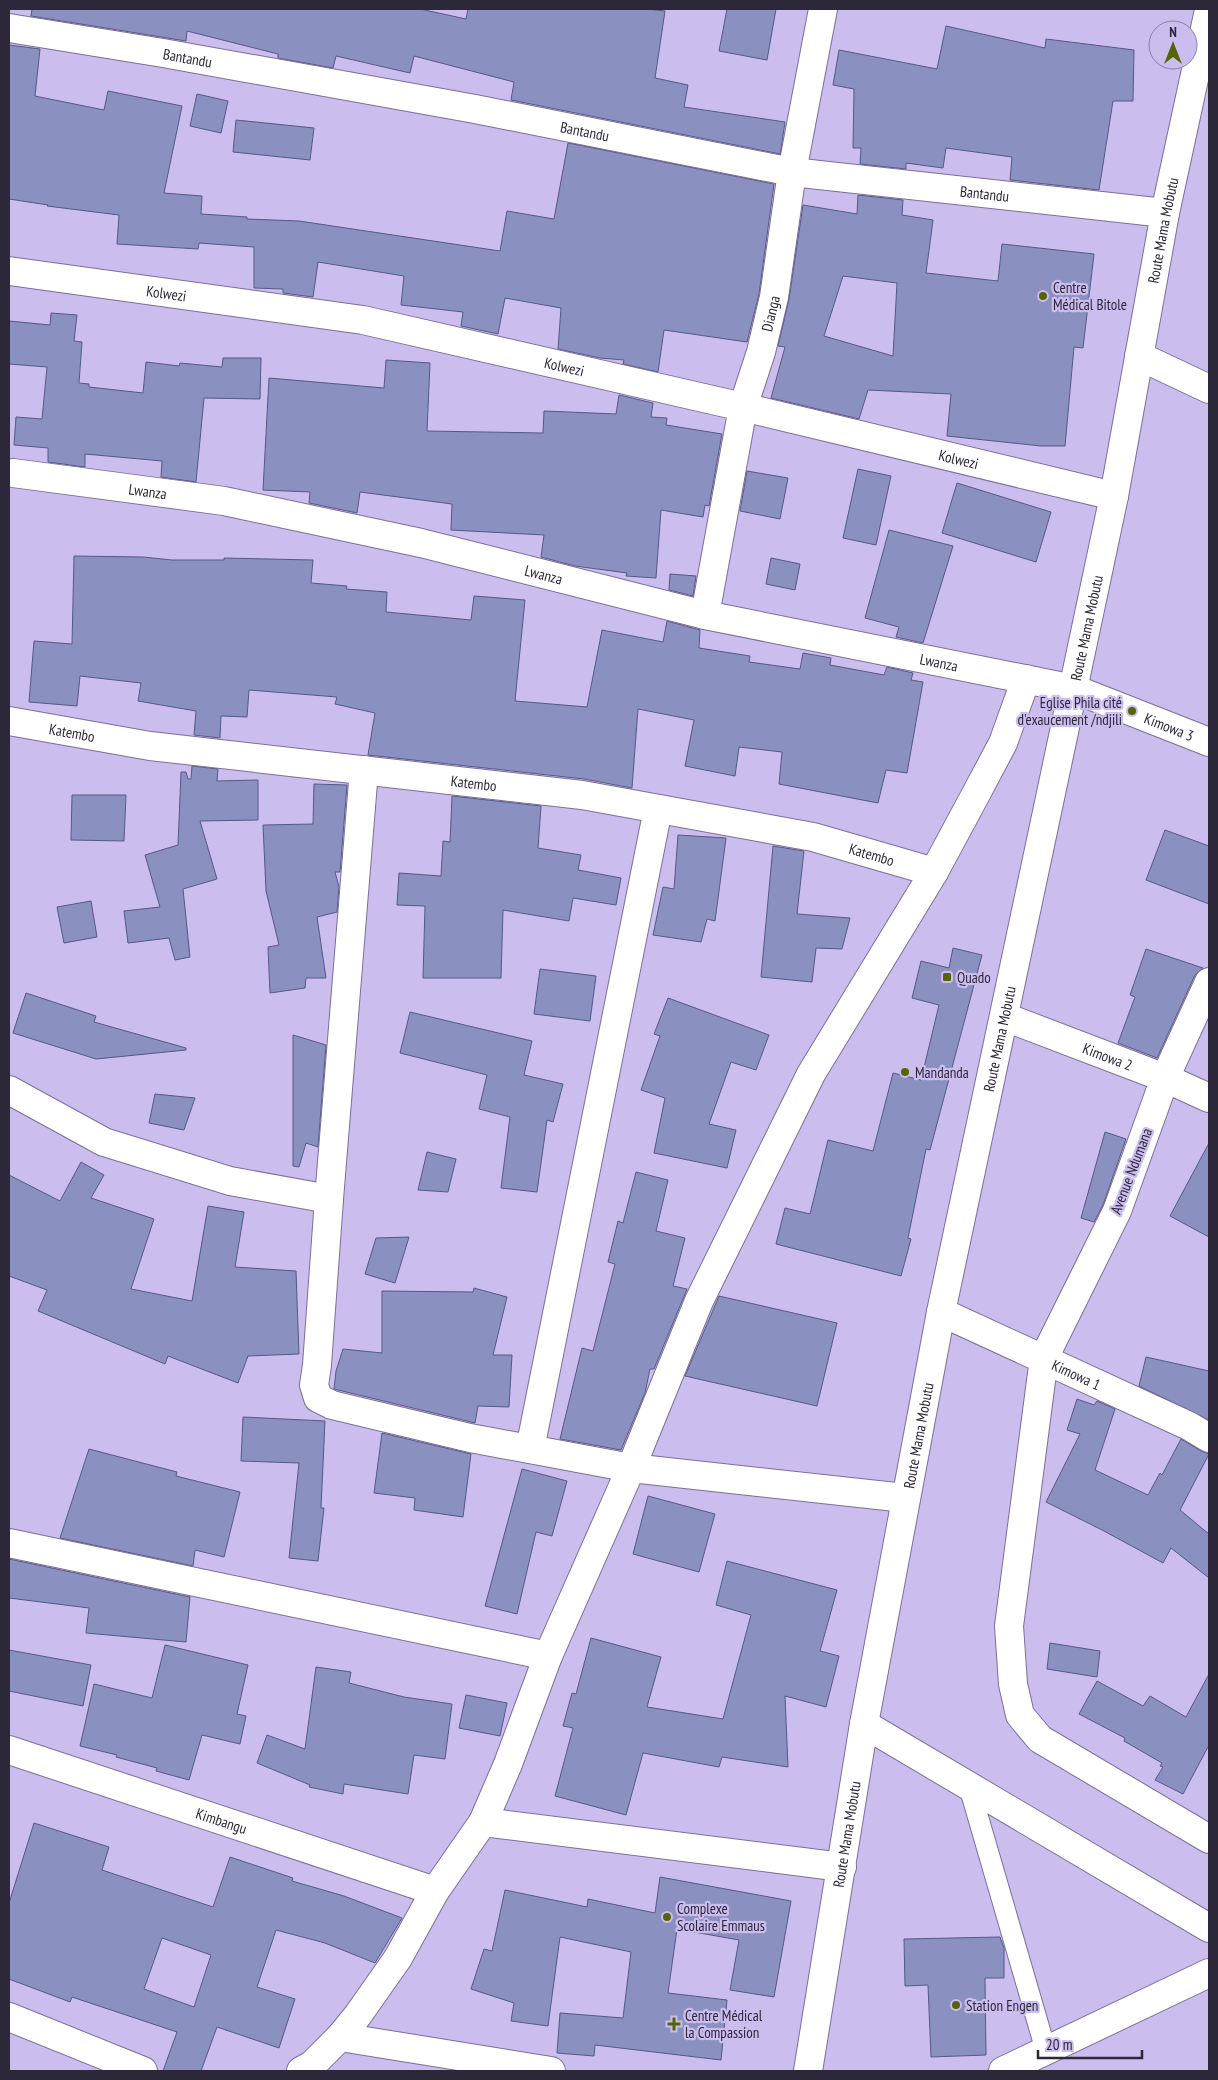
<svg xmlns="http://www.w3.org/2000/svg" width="1218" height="2080" viewBox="0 0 1218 2080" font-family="'PT Sans Narrow',sans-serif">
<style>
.building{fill:#8a90bf;stroke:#545985;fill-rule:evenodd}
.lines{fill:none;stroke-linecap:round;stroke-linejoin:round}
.service-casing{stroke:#7d6e9c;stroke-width:22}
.minor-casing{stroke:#7d6e9c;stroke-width:30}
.tertiary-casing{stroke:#7d6e9c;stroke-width:30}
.service{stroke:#fff;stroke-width:20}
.minor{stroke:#fff;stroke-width:28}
.tertiary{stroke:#fff;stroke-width:28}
.poi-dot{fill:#566408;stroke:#ccbdef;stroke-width:2}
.labels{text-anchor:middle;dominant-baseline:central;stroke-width:4.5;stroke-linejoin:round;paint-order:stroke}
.street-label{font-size:15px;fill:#2d273a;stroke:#ccbdef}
.poi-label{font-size:15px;fill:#2d273a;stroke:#ccbdef;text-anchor:start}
</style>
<rect width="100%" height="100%" fill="#ccbdef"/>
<path class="building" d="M 32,9 L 420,9 L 466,19 L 468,9 L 647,9 L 665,11 L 655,78 L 688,85 L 684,107 L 785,122 L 781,149 L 780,154 L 511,100 L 514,82 L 414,56 L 410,73 L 336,56 L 333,68 L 278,58 L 278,54 L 187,31 L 186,41 L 31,16 Z
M 727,9 L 776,9 L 767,60 L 719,51 Z
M 946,26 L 1045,48 L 1046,39 L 1134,50 L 1133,101 L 1113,101 L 1099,190 L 1010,180 L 1012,157 L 946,148 L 943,168 L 906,163 L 906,169 L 860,164 L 861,148 L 853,148 L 854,89 L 833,85 L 839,50 L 937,69 Z
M 9,45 L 40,49 L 35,96 L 104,110 L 108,91 L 182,106 L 164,193 L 202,196 L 201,214 L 247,217 L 247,219 L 299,221 L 500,251 L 507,211 L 554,219 L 568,143 L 774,184 L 759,294 L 747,342 L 664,330 L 658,372 L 623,364 L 624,360 L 600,358 L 558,349 L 561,308 L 505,298 L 498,334 L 461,326 L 463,312 L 401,305 L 404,276 L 318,262 L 313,297 L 283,293 L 283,289 L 254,288 L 254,247 L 199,243 L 198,249 L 117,244 L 119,215 L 47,206 L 48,205 L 9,199 Z
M 197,94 L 228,101 L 221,133 L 190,126 Z
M 236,120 L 314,128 L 310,160 L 233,152 Z
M 858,195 L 903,200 L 902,215 L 933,220 L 926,273 L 998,281 L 1002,244 L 1094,254 L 1083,348 L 1074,347 L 1065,446 L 1041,446 L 947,436 L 951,394 L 868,390 L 859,419 L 771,398 L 785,347 L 778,346 L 789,299 L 803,205 L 857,214 ZM 843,276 L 897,283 L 893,356 L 824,336 Z
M 51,313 L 77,315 L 74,341 L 82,342 L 79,383 L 89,384 L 89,387 L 143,393 L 146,362 L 179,366 L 180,363 L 222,367 L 223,358 L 261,358 L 260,399 L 204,398 L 196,482 L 161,477 L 162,461 L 85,454 L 85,467 L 48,462 L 48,448 L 14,445 L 16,417 L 42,419 L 47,367 L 9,364 L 9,321 L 50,325 Z
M 386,360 L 430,363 L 427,431 L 543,433 L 544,411 L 616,414 L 619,395 L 653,403 L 651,417 L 667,418 L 666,425 L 722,434 L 709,506 L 705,505 L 703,517 L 661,510 L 656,578 L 626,576 L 627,573 L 575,566 L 541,557 L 544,535 L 451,530 L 452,504 L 360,492 L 357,513 L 309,503 L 310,492 L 263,490 L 269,378 L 384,388 Z
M 858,469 L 891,476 L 876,545 L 843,538 Z
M 747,471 L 788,478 L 780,519 L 740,511 Z
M 957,483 L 1051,512 L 1036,562 L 942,533 Z
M 889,530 L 953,546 L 923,643 L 896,637 L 899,627 L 865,618 Z
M 74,556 L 143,557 L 172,560 L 224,560 L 224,558 L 313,560 L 311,583 L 347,586 L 346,589 L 387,592 L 386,612 L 471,620 L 474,596 L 525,600 L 515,701 L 587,707 L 602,630 L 663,642 L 667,621 L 700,630 L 699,648 L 750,656 L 749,662 L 800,669 L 803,653 L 831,658 L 830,665 L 884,675 L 887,667 L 913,673 L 911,680 L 923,682 L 907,773 L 886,770 L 878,803 L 779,784 L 782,752 L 739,747 L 735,776 L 685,766 L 694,720 L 638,709 L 632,788 L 584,779 L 368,755 L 375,713 L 335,704 L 337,697 L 249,690 L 247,717 L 221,716 L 220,738 L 194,735 L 196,711 L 138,701 L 141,683 L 80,676 L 77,706 L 29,702 L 34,641 L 72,644 Z
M 771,558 L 800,564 L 795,590 L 766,584 Z
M 670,574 L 696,576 L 693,596 L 669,590 Z
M 192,766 L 218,769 L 217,781 L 258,780 L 258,820 L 200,821 L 217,879 L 183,889 L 190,957 L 175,960 L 169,938 L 128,943 L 124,911 L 160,907 L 145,855 L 178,845 L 181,772 L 186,772 L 188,779 L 191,779 Z
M 314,784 L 347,785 L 340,872 L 335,872 L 339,887 L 337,912 L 317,917 L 326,978 L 306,978 L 305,988 L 270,993 L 268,947 L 279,945 L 266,891 L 263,825 L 313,824 Z
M 72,795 L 126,795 L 124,841 L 71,840 Z
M 452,796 L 541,806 L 538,848 L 581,855 L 578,870 L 621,878 L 616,905 L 573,898 L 569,921 L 503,910 L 501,978 L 423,978 L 425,906 L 397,905 L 399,873 L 441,876 L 443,841 L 450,842 Z
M 1165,830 L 1209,846 L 1209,904 L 1146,880 Z
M 678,835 L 726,838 L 715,921 L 707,919 L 701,942 L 653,935 L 663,887 L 674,889 Z
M 773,846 L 804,851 L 797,914 L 850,918 L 842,949 L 816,948 L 812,982 L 761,977 Z
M 91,901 L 97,937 L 64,943 L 57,907 Z
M 953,948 L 982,955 L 930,1150 L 926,1149 L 908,1238 L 911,1239 L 901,1276 L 776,1244 L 785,1208 L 810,1214 L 828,1140 L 873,1151 L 893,1073 L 921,1080 L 939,1005 L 912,998 L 921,961 L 949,968 Z
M 1146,949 L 1203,968 L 1195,975 L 1157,1058 L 1118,1043 L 1135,997 L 1130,995 Z
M 540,969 L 596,976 L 590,1021 L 534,1014 Z
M 26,993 L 96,1016 L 94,1022 L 186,1048 L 186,1050 L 96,1059 L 13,1033 Z
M 668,998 L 769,1035 L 756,1070 L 731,1062 L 709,1124 L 736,1130 L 727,1168 L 654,1153 L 665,1098 L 641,1090 L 660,1036 L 654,1034 Z
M 410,1012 L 532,1041 L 524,1075 L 563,1084 L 553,1122 L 547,1120 L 537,1192 L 501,1188 L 510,1117 L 479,1109 L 487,1075 L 400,1053 Z
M 293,1035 L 326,1045 L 318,1147 L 306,1143 L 299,1167 L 293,1166 Z
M 155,1094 L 195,1098 L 184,1130 L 149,1123 Z
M 1105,1132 L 1126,1139 L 1103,1205 L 1094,1222 L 1081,1218 Z
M 1209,1143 L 1209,1237 L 1170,1216 Z
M 427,1152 L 456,1159 L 448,1192 L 418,1190 Z
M 81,1162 L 104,1175 L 91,1198 L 154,1219 L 131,1289 L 192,1301 L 208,1206 L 244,1212 L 235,1267 L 296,1271 L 299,1354 L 248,1356 L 238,1383 L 168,1356 L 165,1364 L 38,1311 L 47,1290 L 9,1276 L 9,1175 L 60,1201 Z
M 636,1172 L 668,1180 L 656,1231 L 685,1238 L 673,1286 L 687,1289 L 654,1369 L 650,1369 L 645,1393 L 621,1450 L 560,1439 L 582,1348 L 593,1351 L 615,1264 L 608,1262 L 618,1221 L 623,1223 Z
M 409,1237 L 395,1283 L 365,1274 L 376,1238 Z
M 474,1288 L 507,1297 L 493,1355 L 512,1355 L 509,1407 L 478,1406 L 475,1423 L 334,1389 L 336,1371 L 343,1349 L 382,1353 L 382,1291 L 473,1292 Z
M 719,1296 L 837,1323 L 817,1406 L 685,1376 Z
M 1146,1357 L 1209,1371 L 1209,1420 L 1139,1386 Z
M 1077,1399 L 1094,1405 L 1097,1401 L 1115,1409 L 1095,1470 L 1148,1495 L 1160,1473 L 1162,1475 L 1181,1439 L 1201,1451 L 1209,1454 L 1180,1510 L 1209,1534 L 1209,1578 L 1171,1548 L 1163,1563 L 1104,1531 L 1046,1502 L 1080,1434 L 1067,1430 Z
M 243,1417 L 325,1421 L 321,1508 L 324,1508 L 318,1561 L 289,1558 L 299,1463 L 241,1461 Z
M 382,1433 L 471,1454 L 463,1517 L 414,1510 L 415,1498 L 374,1493 Z
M 89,1449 L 177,1472 L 176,1476 L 240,1492 L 224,1557 L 195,1550 L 193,1566 L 60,1538 Z
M 522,1469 L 567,1481 L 552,1536 L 536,1532 L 517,1614 L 485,1606 Z
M 648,1496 L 715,1514 L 699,1572 L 633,1554 Z
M 9,1559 L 190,1597 L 186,1642 L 86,1633 L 89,1608 L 9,1598 Z
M 727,1561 L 837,1590 L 820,1651 L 839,1656 L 826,1707 L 785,1696 L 788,1767 L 722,1757 L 719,1767 L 643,1753 L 626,1815 L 555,1796 L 573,1728 L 563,1726 L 572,1693 L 576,1694 L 591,1638 L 661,1657 L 647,1707 L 723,1719 L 751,1615 L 716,1605 Z
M 1050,1643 L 1100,1651 L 1097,1677 L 1047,1669 Z
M 165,1645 L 248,1665 L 237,1714 L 246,1716 L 240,1744 L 202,1735 L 189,1780 L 156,1771 L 157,1768 L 116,1757 L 117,1755 L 80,1746 L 94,1684 L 152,1698 Z
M 9,1650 L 91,1665 L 83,1706 L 9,1691 Z
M 316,1667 L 351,1672 L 349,1683 L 404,1697 L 452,1704 L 445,1759 L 414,1755 L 408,1794 L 344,1784 L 343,1794 L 309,1787 L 310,1785 L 257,1763 L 267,1735 L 305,1749 Z
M 1209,1674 L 1209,1745 L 1183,1794 L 1155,1780 L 1163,1767 L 1160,1766 L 1162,1763 L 1124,1741 L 1125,1738 L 1079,1714 L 1097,1681 L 1143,1706 L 1150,1696 L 1186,1717 Z
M 466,1695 L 507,1703 L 500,1736 L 459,1728 Z
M 34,1823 L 109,1847 L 102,1870 L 213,1907 L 230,1857 L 293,1878 L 292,1881 L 344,1896 L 402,1918 L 375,1963 L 325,1943 L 276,1930 L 257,1987 L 295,1999 L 279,2048 L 217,2027 L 201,2071 L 163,2071 L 177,2032 L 72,1997 L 70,2002 L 9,1979 L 9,1903 ZM 162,1938 L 211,1955 L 194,2007 L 144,1989 Z
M 660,1877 L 791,1901 L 774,1997 L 730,1990 L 739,1940 L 677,1929 L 668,1993 L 727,2000 L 721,2060 L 595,2045 L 594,2056 L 557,2053 L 560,2013 L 623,2018 L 631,1952 L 560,1937 L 548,2026 L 511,2021 L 514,2003 L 471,1989 L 484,1949 L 492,1951 L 505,1890 L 587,1907 L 588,1899 L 655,1913 Z
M 1000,1937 L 1004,1948 L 1004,1978 L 985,1978 L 986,2055 L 931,2057 L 928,1985 L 905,1986 L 904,1939 Z"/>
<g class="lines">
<defs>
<path id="service" d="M 969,1786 L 1046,2051"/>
<g id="minor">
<path id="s1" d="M 9,28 L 163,53 L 475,109 L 792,172 L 1165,213"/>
<path id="s2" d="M 9,271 L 363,320 L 743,407 L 1114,496"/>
<path d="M 1139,356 L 1209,389"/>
<path id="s3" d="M 13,473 L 224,501 L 421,543 L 705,615 L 1074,689 L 1209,742"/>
<path id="s4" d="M 705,615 L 743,407 L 761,352 L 774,297 L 792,172 L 823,9"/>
<path id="s5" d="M 9,721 L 150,746 L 582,795 L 813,837 L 934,872"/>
<path d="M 364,770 L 329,1199 L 317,1365 L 314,1385 L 318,1398 L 332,1405 L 470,1438 L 631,1468 L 905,1498"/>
<path d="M 1209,982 L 1165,1078 L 1117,1211 L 1044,1358 L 1009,1626 L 1013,1684 L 1020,1715 L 1040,1739 L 1209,1839"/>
<path id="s6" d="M 1005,1017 L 1165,1078 L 1209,1098"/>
<path d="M 9,1090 L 104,1142 L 230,1181 L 329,1199"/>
<path id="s7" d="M 941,1312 L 1189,1426 L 1209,1438"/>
<path d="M 530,1449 L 658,809"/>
<path d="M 9,1543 L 548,1656"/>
<path d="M 864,1724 L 1209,1928"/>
<path id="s8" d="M 9,1750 L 435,1891"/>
<path d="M 483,1822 L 842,1867"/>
<path d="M 9,2017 L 143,2071"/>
<path d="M 340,2037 L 551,2071"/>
<path d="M 301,2071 L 312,2065 L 340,2037 L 358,2015 L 398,1958 L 435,1891 L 483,1822 L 508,1764 L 548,1656 L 631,1468 L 699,1301 L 811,1074 L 934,872 L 977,792 L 1003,743 L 1026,679"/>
<path d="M 1003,2071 L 1209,1973"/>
</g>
<g id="tertiary">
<path id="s9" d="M 808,2071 L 864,1724 L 941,1312 L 1114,496 L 1165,213 L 1209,10"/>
</g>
</defs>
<use href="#service" class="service-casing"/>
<use href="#minor" class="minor-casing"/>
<use href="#tertiary" class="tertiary-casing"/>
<use href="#service" class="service"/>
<use href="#minor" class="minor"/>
<use href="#tertiary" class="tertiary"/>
</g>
<g class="poi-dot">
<circle cx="1043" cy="296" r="5"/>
<circle cx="1132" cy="711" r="5"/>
<rect x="942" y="972" width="10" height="10" rx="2.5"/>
<circle cx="905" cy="1072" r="5"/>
<circle cx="667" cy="1917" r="5"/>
<circle cx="956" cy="2005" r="5"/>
<path d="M671.5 2016.5h5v5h5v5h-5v5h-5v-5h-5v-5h5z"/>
</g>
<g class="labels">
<g class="street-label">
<text stroke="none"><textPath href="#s1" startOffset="181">Bantandu</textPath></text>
<text stroke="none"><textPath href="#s1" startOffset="585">Bantandu</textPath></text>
<text stroke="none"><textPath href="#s1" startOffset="990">Bantandu</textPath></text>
<text stroke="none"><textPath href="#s9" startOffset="1875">Route Mama Mobutu</textPath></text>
<text stroke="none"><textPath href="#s2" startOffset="159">Kolwezi</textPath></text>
<text stroke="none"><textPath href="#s4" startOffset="309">Dianga</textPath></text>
<text stroke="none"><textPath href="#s2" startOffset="564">Kolwezi</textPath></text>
<text stroke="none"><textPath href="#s2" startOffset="969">Kolwezi</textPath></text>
<text stroke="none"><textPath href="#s3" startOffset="136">Lwanza</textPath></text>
<text stroke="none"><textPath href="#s3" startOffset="541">Lwanza</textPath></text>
<text stroke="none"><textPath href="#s9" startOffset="1470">Route Mama Mobutu</textPath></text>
<text stroke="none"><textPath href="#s3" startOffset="946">Lwanza</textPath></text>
<text stroke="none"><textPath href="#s3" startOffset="1186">Kimowa 3</textPath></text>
<text stroke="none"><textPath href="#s5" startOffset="64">Katembo</textPath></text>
<text stroke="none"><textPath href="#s5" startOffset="469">Katembo</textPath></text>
<text stroke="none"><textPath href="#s5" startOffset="874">Katembo</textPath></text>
<text stroke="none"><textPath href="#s9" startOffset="1050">Route Mama Mobutu</textPath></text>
<text stroke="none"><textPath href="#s6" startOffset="110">Kimowa 2</textPath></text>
<text transform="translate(1131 1171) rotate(-69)">Avenue Ndumana</text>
<text stroke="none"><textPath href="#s7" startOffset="149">Kimowa 1</textPath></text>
<text stroke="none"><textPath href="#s9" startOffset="645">Route Mama Mobutu</textPath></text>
<text stroke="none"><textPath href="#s8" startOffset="224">Kimbangu</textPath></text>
<text stroke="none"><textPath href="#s9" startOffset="240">Route Mama Mobutu</textPath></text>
</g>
<g class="poi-label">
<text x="1053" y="287">Centre<tspan x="1053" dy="17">Médical Bitole</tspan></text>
<text x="1122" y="702" text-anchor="end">Eglise Phila cité<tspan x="1122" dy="17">d'exaucement /ndjili</tspan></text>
<text x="957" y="977">Quado</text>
<text x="915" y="1072">Mandanda</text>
<text x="677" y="1908">Complexe<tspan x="677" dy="17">Scolaire Emmaus</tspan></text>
<text x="966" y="2005">Station Engen</text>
<text x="685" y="2015">Centre Médical<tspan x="685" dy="17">la Compassion</tspan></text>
</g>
</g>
<rect width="1218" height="2080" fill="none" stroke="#2d273a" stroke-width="20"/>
<g transform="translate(1173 45)"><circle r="24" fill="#ccbdef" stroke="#8c81a7"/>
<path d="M0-4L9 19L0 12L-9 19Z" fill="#566408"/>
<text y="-8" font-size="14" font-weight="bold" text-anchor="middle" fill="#2d273a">N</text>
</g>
<path d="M1038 2050v8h104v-8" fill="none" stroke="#2d273a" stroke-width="2.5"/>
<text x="1046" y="2050" font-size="15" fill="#2d273a" stroke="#ccbdef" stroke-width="4" paint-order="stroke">20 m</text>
</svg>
